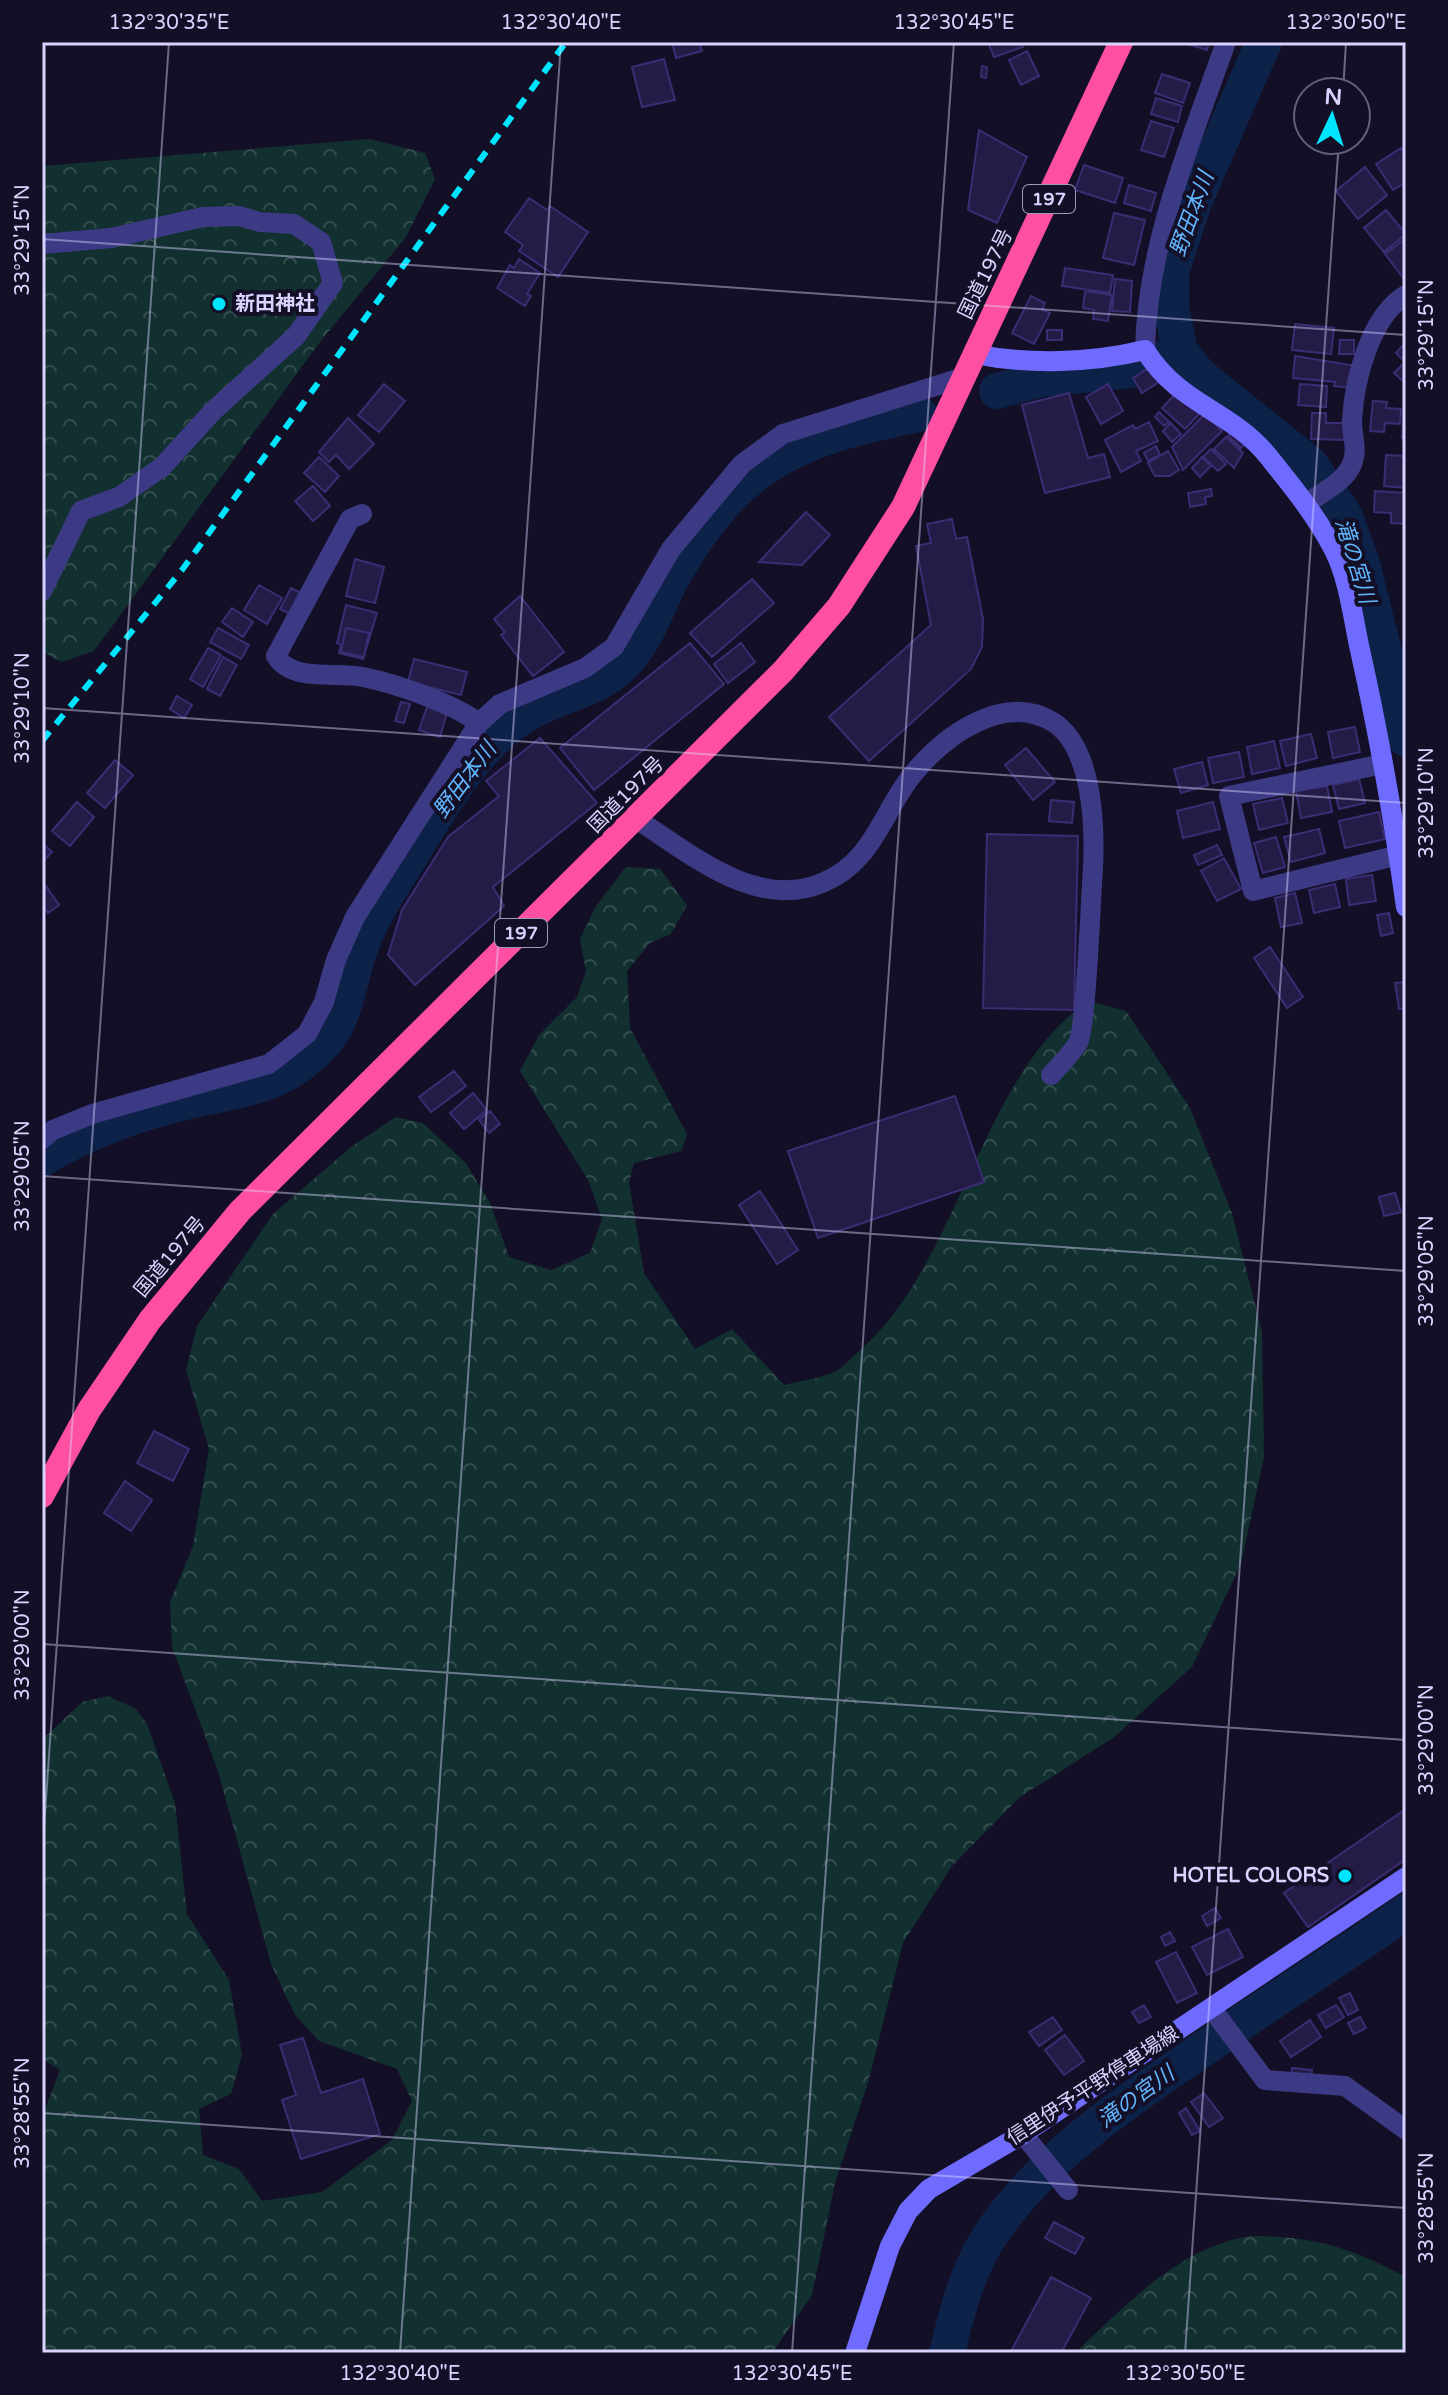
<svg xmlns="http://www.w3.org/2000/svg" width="1448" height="2395" viewBox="0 0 1448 2395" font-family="'Varela Round','Noto Sans JP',sans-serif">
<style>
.forest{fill:url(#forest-crowns)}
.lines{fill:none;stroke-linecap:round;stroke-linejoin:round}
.river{stroke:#0c2248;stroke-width:36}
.building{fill:#241b47;stroke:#3b2d73;stroke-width:2}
.street{stroke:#3d3a85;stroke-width:20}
.secondary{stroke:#6f6bff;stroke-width:20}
.highway{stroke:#ff4fa3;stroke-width:24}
.rail{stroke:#00e5ff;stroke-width:6;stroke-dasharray:12 10;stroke-linecap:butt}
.ticks{fill:none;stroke:#d9d4ff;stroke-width:2;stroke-opacity:0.45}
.poi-dot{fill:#00e5ff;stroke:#130f26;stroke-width:3}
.labels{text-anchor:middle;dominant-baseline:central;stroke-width:8;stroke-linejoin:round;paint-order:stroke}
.shield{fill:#130f26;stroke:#9e99be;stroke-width:2}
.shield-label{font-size:18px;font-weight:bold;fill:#d9d4ff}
.street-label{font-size:20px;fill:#d9d4ff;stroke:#130f26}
.poi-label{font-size:20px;font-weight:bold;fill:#d9d4ff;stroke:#130f26;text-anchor:start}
.water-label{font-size:22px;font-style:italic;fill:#62b6ff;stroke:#130f26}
.neatline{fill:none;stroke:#d9d4ff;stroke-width:3}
.ticks-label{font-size:20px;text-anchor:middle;fill:#d9d4ff}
</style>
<defs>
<pattern id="forest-crowns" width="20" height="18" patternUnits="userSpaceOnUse" patternTransform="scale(2)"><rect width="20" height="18" fill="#12302f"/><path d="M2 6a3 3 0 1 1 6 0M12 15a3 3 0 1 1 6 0" fill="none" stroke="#344d4e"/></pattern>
</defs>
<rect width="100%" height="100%" fill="#130f26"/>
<path class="forest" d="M 370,139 L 425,153 L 435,179 L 406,237 L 320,342 L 94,651 L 61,662 L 42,651 L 42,166 Z
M 626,867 L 660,869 L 687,905 L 671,934 L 650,943 L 627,971 L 630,1028 L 687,1134 L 681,1151 L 634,1163 L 629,1182 L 644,1273 L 695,1349 L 732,1329 L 784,1385 C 800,1381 817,1379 832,1373 C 842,1369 852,1357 860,1350 C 960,1264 981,1072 1089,1001 L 1126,1011 L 1190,1108 L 1232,1213 L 1262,1332 L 1264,1457 L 1241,1564 L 1192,1667 L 1113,1738 L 1020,1797 L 952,1866 L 903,1943 L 869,2079 L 835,2183 L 812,2295 L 772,2353 L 42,2353 L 42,2117 L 60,2070 L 42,2059 L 42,1740 L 82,1702 L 108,1696 L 136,1709 L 147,1724 L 175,1803 L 187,1914 L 229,1980 L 242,2055 L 231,2094 L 199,2109 L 203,2155 L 239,2169 L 262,2201 L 322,2192 L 392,2140 L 412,2101 L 397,2069 L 319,2041 L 295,2015 L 271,1964 L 218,1771 L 172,1647 L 170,1602 L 193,1546 L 209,1449 L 186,1370 L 197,1326 L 273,1214 L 351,1147 L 396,1117 L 423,1123 L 466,1163 L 491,1205 L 509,1257 L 551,1270 L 590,1253 L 602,1219 L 588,1180 L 520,1071 L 539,1035 L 577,997 L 586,971 L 580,939 L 596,906 Z
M 1250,2236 C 1315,2236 1349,2247 1406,2277 L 1406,2353 L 1075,2353 C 1126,2305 1178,2248 1250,2236 Z"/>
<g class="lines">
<path class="river" d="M 1264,42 L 1194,202 L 1171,272 L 1171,307 L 1180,351 L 1199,375 L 1310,464 L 1345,517 L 1362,563 L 1406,739
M 997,391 L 1041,379 L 1140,369 L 1180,351
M 42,1159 C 81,1135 122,1119 166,1107 C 222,1090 272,1095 318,1049 C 347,1021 347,985 360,949 C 368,925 380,905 393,884 C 428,830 468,749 525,715 C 554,697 591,692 618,669 C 647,644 656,606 674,574 C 738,462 797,438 919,414
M 947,2353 C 957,2312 967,2270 991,2234 C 1043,2157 1124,2103 1200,2051 C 1268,2004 1338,1959 1406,1912"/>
</g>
<path class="building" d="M 672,42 L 699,42 L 702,51 L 676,58 Z
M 988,42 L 1021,42 L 1023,47 L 994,57 Z
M 1181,42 L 1209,42 L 1207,50 Z
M 1027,51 L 1039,76 L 1021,85 L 1009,60 Z
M 664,59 L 675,100 L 642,107 L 632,67 Z
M 982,66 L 987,67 L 986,78 L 981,77 Z
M 1162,74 L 1190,83 L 1183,103 L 1155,93 Z
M 1156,98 L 1182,106 L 1178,122 L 1151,114 Z
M 1151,121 L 1174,128 L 1164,157 L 1141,150 Z
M 979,130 L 1027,157 L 997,223 L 968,210 Z
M 1401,148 L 1406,156 L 1406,182 L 1393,190 L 1376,164 Z
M 1084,165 L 1123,178 L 1115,203 L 1075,190 Z
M 1365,167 L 1387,195 L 1358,219 L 1336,191 Z
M 1129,185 L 1156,193 L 1151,211 L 1124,203 Z
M 529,198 L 547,210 L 550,206 L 588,232 L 558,277 L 519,251 L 523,245 L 505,232 Z
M 1386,210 L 1406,234 L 1384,252 L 1364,228 Z
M 1114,213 L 1145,220 L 1134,265 L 1103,258 Z
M 1406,238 L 1406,278 L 1404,279 L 1385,254 Z
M 519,259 L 540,273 L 527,294 L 531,296 L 525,306 L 497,288 L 510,265 L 514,268 Z
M 1065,268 L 1113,275 L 1110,293 L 1062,286 Z
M 1115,279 L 1132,281 L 1130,312 L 1112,311 Z
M 1085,291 L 1112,295 L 1108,321 L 1093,319 L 1094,310 L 1083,308 Z
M 1031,296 L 1045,303 L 1042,309 L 1050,313 L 1034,344 L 1012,333 Z
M 1295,324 L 1334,328 L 1331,354 L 1292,350 Z
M 1047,330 L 1062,330 L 1062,340 L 1047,340 Z
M 1340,340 L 1354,340 L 1354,354 L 1339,354 Z
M 1406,342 L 1406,363 L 1396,353 Z
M 1295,356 L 1356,366 L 1351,388 L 1334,386 L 1335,382 L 1293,378 Z
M 1403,364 L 1406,366 L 1406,384 L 1394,373 Z
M 1150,367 L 1159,382 L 1142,393 L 1133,378 Z
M 384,384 L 405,401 L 379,432 L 358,415 Z
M 1108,384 L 1123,411 L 1101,424 L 1086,397 Z
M 1300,384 L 1327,386 L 1326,407 L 1298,405 Z
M 1178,391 L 1201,412 L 1185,429 L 1162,408 Z
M 1069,393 L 1088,458 L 1104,454 L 1110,477 L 1045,493 L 1022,405 Z
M 1373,401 L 1387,402 L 1386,408 L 1401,409 L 1400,424 L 1385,423 L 1384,432 L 1370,431 Z
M 1404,407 L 1406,407 L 1406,438 L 1402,438 Z
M 1159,412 L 1169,422 L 1164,426 L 1155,417 Z
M 1312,413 L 1326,413 L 1326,423 L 1344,423 L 1344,440 L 1311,439 Z
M 1205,414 L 1222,431 L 1183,470 L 1172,447 Z
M 348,418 L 374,444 L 349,469 L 336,455 L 329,462 L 319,452 Z
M 1149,422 L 1158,441 L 1136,451 L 1141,461 L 1121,472 L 1105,440 L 1133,425 L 1135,429 Z
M 1171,423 L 1181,434 L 1172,442 L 1163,431 Z
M 1234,430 L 1247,442 L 1241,448 L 1228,436 Z
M 1226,437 L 1243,453 L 1234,468 L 1214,449 Z
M 1156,446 L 1160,455 L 1148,461 L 1144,453 Z
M 1211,449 L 1226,464 L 1218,471 L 1203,457 Z
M 1168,451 L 1179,470 L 1170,476 L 1155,476 L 1148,463 Z
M 1386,455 L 1406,456 L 1406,488 L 1384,486 Z
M 319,457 L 339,476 L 325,492 L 304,473 Z
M 1202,457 L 1211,466 L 1200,477 L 1192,468 Z
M 313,486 L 330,506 L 313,521 L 295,501 Z
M 1211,489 L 1212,496 L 1205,497 L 1206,504 L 1190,507 L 1188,493 Z
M 1375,491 L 1406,493 L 1406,524 L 1391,523 L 1391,513 L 1374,512 Z
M 806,512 L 830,535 L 802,565 L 759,562 Z
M 952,519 L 956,539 L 967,537 L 983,619 L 982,647 L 971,669 L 869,761 L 829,717 L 931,625 L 916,546 L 931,543 L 927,524 Z
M 355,559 L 384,567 L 375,603 L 346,596 Z
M 752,579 L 774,603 L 712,657 L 690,633 Z
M 259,585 L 282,598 L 267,624 L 244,610 Z
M 291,588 L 307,596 L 296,617 L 280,609 Z
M 520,596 L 564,652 L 533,676 L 501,635 L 505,632 L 494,619 Z
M 346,605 L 377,613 L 363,659 L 339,653 L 341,645 L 337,643 Z
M 232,608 L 253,622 L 243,637 L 222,622 Z
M 218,628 L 249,645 L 241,659 L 210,642 Z
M 346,628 L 369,633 L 364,657 L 341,652 Z
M 690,643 L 724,684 L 594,790 L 560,748 Z
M 741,643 L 755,662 L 728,683 L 714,664 Z
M 208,648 L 221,655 L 203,687 L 190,679 Z
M 223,657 L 237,665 L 220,696 L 207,689 Z
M 414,659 L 467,672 L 461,695 L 408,682 Z
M 177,696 L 192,705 L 184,718 L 170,709 Z
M 401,702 L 410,704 L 404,723 L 395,721 Z
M 427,707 L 447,713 L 440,737 L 419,730 Z
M 1355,727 L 1360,752 L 1333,758 L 1328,732 Z
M 1311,734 L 1317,758 L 1286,766 L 1280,741 Z
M 540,738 L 597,803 L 493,887 L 504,906 L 415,985 L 388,955 L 402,910 L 448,837 L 499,796 L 486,781 Z
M 1274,741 L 1280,768 L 1252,774 L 1247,747 Z
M 1026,748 L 1055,782 L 1033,800 L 1005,765 Z
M 1239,752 L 1244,777 L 1213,783 L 1208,758 Z
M 115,760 L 133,775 L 105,808 L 87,793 Z
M 1202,762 L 1208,785 L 1181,793 L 1174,769 Z
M 1359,779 L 1365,803 L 1339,809 L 1333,785 Z
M 1327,786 L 1332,812 L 1301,818 L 1296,791 Z
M 1282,798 L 1288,823 L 1259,830 L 1253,804 Z
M 1051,800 L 1074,802 L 1072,823 L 1049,821 Z
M 77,802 L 94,817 L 70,846 L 52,831 Z
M 1213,802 L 1220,829 L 1183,838 L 1177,811 Z
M 1379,812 L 1385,839 L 1345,848 L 1339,821 Z
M 1319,829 L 1325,853 L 1291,862 L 1284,837 Z
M 987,834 L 1078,836 L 1074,1010 L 983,1008 Z
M 1276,837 L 1285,867 L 1263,873 L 1254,843 Z
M 42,843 L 52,852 L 42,863 Z
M 1217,845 L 1222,855 L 1198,865 L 1194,855 Z
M 1224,858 L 1241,889 L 1217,901 L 1201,871 Z
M 1372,875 L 1376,901 L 1349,905 L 1346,879 Z
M 1335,884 L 1340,907 L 1314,913 L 1309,890 Z
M 46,886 L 59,905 L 48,913 L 42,904 L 42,889 Z
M 1295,893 L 1302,923 L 1281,927 L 1275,898 Z
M 1389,913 L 1393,933 L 1381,936 L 1377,915 Z
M 1270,947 L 1303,997 L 1287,1008 L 1254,958 Z
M 1406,982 L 1406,1008 L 1399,1009 L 1395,983 Z
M 454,1071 L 466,1086 L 431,1112 L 419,1097 Z
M 473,1093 L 487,1110 L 464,1129 L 450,1113 Z
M 955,1096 L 984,1182 L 818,1238 L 788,1151 Z
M 490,1111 L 500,1124 L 489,1133 L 479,1120 Z
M 760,1191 L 798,1250 L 777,1264 L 739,1205 Z
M 1395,1193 L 1401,1212 L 1384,1216 L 1379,1197 Z
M 154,1431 L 189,1449 L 173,1481 L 137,1463 Z
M 125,1481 L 152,1500 L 131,1531 L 104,1513 Z
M 1406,1809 L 1406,1859 L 1308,1927 L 1284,1893 Z
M 1215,1908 L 1221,1918 L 1207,1926 L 1202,1916 Z
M 1228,1929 L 1243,1957 L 1207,1975 L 1192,1947 Z
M 1170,1932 L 1175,1941 L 1165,1946 L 1161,1937 Z
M 1176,1952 L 1197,1993 L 1177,2003 L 1156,1962 Z
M 1350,1993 L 1358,2010 L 1348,2015 L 1339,1998 Z
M 1144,2005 L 1151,2017 L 1139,2023 L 1132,2012 Z
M 1336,2005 L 1344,2017 L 1326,2028 L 1318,2015 Z
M 1053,2017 L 1062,2030 L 1039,2046 L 1029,2032 Z
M 1360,2017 L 1366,2028 L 1354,2034 L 1348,2023 Z
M 1310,2020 L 1321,2037 L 1291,2057 L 1280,2041 Z
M 1065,2035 L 1084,2061 L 1064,2075 L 1045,2050 Z
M 303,2038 L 321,2093 L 363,2079 L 380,2134 L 301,2159 L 282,2100 L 296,2095 L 280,2045 Z
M 1292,2068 L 1312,2070 L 1310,2091 L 1290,2090 Z
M 1204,2093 L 1223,2118 L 1209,2127 L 1191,2102 Z
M 1186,2108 L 1200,2131 L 1192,2135 L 1179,2113 Z
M 1054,2222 L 1084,2238 L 1075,2254 L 1045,2238 Z
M 1051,2277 L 1091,2298 L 1061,2353 L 1010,2353 Z"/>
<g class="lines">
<path class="street" d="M 42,244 L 111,238 L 203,217 L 239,216 L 260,222 L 294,224 L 321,242 L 333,283 L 296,336 L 214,410 L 162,467 L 119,497 L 81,511 L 42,591
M 1145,350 C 1147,243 1191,142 1226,42
M 1306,504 C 1322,492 1344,483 1352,464 C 1358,450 1352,436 1352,421 C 1354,381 1370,316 1406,295
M 362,514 L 350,519 L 276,656 C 292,683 337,671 363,677 C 397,684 452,703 479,723
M 1383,764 L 1229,796 L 1253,891 L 1399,855
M 636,819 C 689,852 755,911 822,883 C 874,862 883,810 913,774 C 945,735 1004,692 1053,722 C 1093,747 1095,827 1093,868 C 1091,894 1086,1029 1078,1043 C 1071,1054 1060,1065 1051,1075
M 42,1139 L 53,1130 L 92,1114 L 269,1064 L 307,1034 L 324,1002 L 336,960 L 355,917 L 479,723 L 500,704 L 585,668 L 614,647 L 671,549 L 742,464 L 783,434 L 964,377
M 1212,2009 L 1265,2080 L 1345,2086 L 1406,2130
M 1023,2134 L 1068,2190"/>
<path class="secondary" d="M 974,354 C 1029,365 1091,363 1145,350 C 1179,405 1231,410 1268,456 C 1292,486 1316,515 1334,550 C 1349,580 1353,618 1360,650 C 1379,735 1394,821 1406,907
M 855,2353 L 890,2246 L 908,2211 L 929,2189 L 1023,2134 L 1406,1877"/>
<path class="highway" d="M 42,1496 L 89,1410 L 150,1320 L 240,1211 L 783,671 L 839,606 L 903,507 L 1121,42"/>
<path class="rail" d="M 42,741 L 182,570 L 566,42"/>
</g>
<path class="ticks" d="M 1343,92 L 1346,42M 42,239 L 1406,335M 42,708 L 1406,803M 42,1176 L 1406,1271M 42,1644 L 1406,1740M 42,1856 L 169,42M 42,2113 L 1406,2208M 400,2353 L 561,42M 792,2353 L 954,42M 1185,2353 L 1339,140"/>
<g class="poi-dot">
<circle cx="219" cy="304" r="8"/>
<circle cx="1345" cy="1876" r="8"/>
</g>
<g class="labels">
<g class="shield">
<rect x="1023" y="185" width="52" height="28" rx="6"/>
<rect x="495" y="919" width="52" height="28" rx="6"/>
</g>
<g class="shield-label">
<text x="1049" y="199">197</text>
<text x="521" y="933">197</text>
</g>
<g class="street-label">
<text transform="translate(986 274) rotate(-64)">国道197号</text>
<text transform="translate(626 795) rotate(-45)">国道197号</text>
<text transform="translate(170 1257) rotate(-50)">国道197号</text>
<text transform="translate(1093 2086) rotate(-33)">信里伊予平野停車場線</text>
</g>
<g class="poi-label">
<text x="235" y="304">新田神社</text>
<text x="1329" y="1876" text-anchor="end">HOTEL COLORS</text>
</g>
<g class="water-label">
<text transform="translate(1192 214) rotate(-70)">野田本川</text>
<text transform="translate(1355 561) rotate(73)">滝の宮川</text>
<text transform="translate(465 780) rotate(-53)">野田本川</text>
<text transform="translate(1136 2097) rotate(-36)">滝の宮川</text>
</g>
</g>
<rect width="1448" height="2395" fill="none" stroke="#130f26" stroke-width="88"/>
<g transform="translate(1332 116) rotate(4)"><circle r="38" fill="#130f26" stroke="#625e7d" stroke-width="2"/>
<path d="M0-6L14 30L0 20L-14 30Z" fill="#00e5ff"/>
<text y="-12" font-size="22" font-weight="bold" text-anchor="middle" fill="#d9d4ff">N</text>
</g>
<rect x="44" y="44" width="1360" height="2307" class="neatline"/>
<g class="ticks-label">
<text x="169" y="29">132°30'35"E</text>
<text x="561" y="29">132°30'40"E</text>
<text x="954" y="29">132°30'45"E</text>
<text x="1346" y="29">132°30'50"E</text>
<text transform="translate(22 240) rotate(-90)" y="7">33°29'15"N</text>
<text transform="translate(1426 335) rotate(-90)" y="7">33°29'15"N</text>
<text transform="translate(22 708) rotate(-90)" y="7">33°29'10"N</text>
<text transform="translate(1426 803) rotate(-90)" y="7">33°29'10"N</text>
<text transform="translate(22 1176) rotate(-90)" y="7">33°29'05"N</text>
<text transform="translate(1426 1271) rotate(-90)" y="7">33°29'05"N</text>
<text transform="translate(22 1645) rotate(-90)" y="7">33°29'00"N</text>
<text transform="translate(1426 1740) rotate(-90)" y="7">33°29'00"N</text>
<text transform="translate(22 2113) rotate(-90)" y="7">33°28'55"N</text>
<text transform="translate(1426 2208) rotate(-90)" y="7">33°28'55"N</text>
<text x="400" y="2380">132°30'40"E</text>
<text x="792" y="2380">132°30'45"E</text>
<text x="1185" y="2380">132°30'50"E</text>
</g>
</svg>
